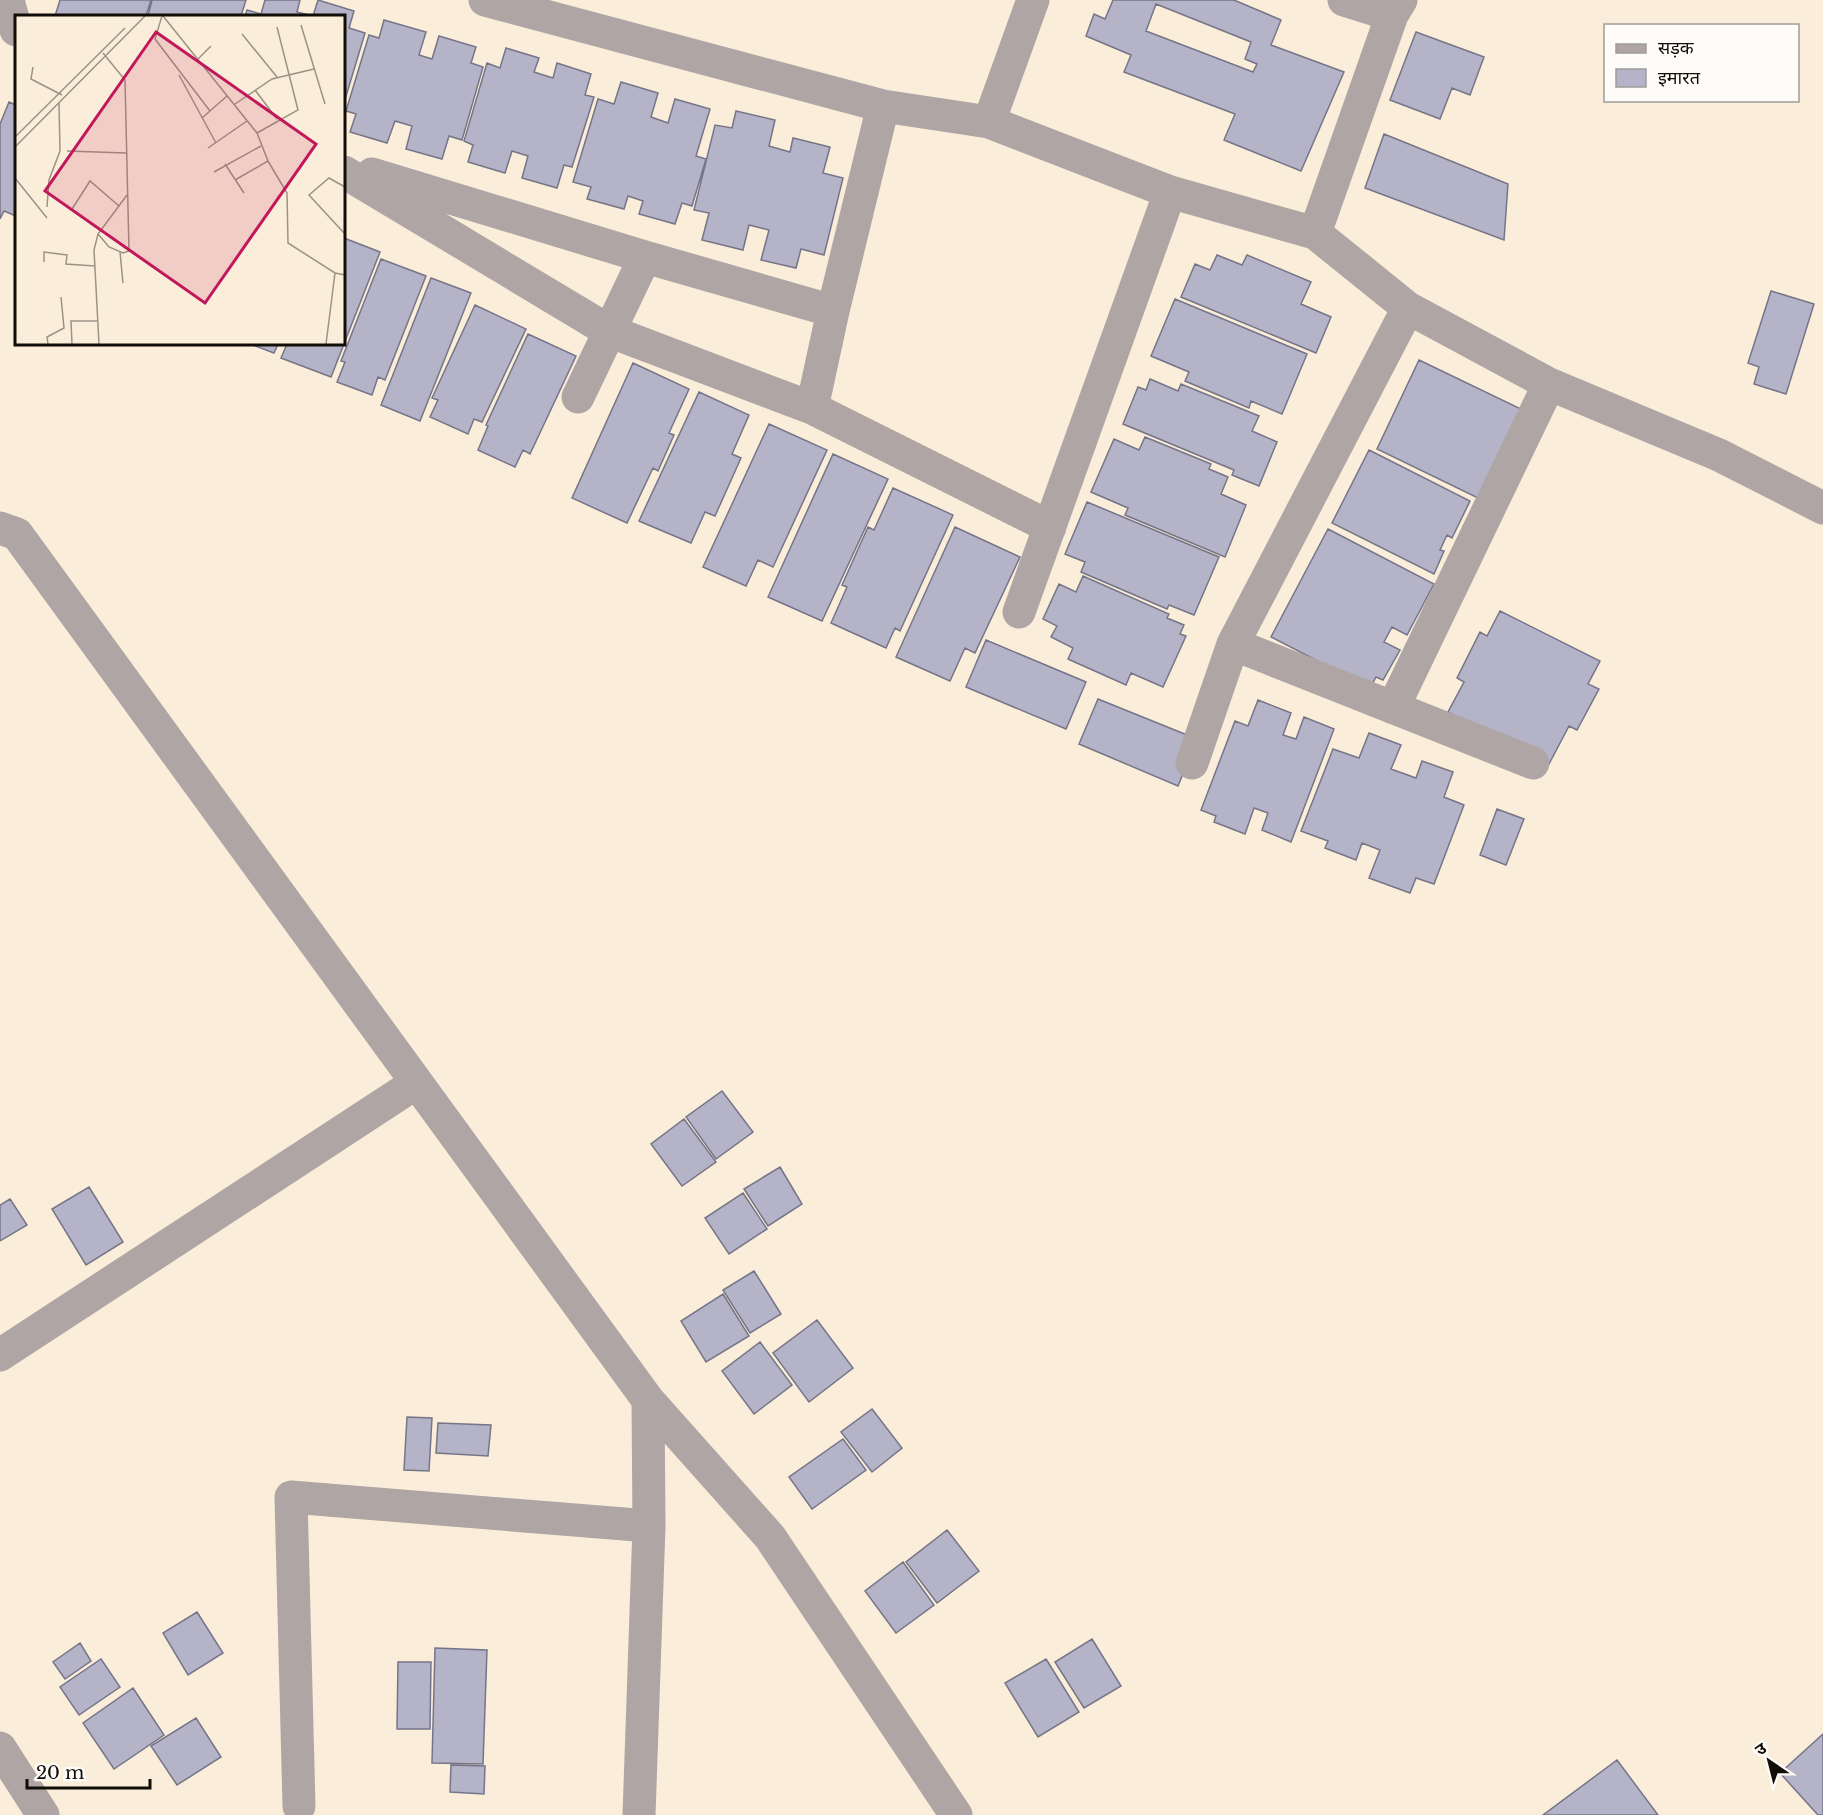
<svg xmlns="http://www.w3.org/2000/svg" width="1823" height="1815" viewBox="0 0 1823 1815" font-family="'Libre Baskerville','Noto Sans Devanagari',serif">
<style>
.building{fill:#b4b3c8;stroke:#767588;stroke-width:1.5;fill-rule:evenodd}
.lines{fill:none;stroke-linecap:round;stroke-linejoin:round}
.minor{stroke:#b0a5a5;stroke-width:33}
.inset-road{fill:none;stroke:#9d9385;stroke-width:1.5}
.view{fill:#c2185b;fill-opacity:0.15;stroke:#c2185b;stroke-width:3}
.inset-edge{fill:none;stroke:#110d07;stroke-width:3}
</style>
<rect width="100%" height="100%" fill="#faedd9"/>
<path class="building" d="M 60,0 L 151,0 L 146,16 L 55,16 Z
M 152,0 L 246,0 L 241,16 L 148,16 Z
M 265,0 L 300,0 L 297,12 L 313,16 L 245,16 L 247,10 L 261,14 Z
M 318,0 L 354,11 L 349,28 L 365,33 L 344,103 L 344,16 L 313,16 Z
M 1113,0 L 1234,0 L 1281,20 L 1271,45 L 1344,72 L 1301,171 L 1224,140 L 1235,114 L 1124,72 L 1131,55 L 1086,36 L 1094,14 L 1105,19 ZM 1156,4 L 1251,42 L 1245,59 L 1257,64 L 1253,72 L 1146,31 Z
M 384,20 L 426,32 L 419,55 L 432,59 L 439,36 L 476,47 L 471,63 L 483,67 L 462,140 L 449,136 L 442,159 L 406,149 L 412,126 L 395,121 L 387,143 L 350,132 L 356,114 L 346,111 L 369,35 L 379,38 Z
M 1416,32 L 1484,57 L 1470,95 L 1452,88 L 1440,119 L 1390,100 Z
M 506,48 L 539,58 L 534,72 L 553,78 L 557,63 L 591,74 L 585,95 L 594,97 L 572,167 L 564,165 L 557,188 L 522,178 L 528,156 L 512,151 L 505,173 L 468,162 L 473,145 L 464,141 L 487,63 L 500,68 Z
M 621,82 L 658,93 L 651,117 L 668,123 L 675,99 L 710,109 L 696,156 L 706,159 L 692,206 L 682,203 L 675,224 L 639,214 L 643,201 L 628,196 L 624,209 L 587,199 L 591,187 L 573,182 L 598,99 L 614,104 Z
M 9,102 L 16,105 L 16,216 L 4,211 L 0,219 L 0,124 Z
M 736,111 L 775,120 L 769,146 L 790,152 L 793,138 L 830,147 L 823,173 L 843,178 L 824,255 L 801,249 L 796,268 L 761,260 L 769,230 L 749,225 L 743,250 L 702,240 L 709,213 L 694,210 L 715,125 L 732,128 Z
M 1384,134 L 1508,184 L 1504,240 L 1365,188 Z
M 344,238 L 380,252 L 331,377 L 281,358 L 287,344 L 344,344 Z
M 1217,255 L 1242,265 L 1247,255 L 1311,282 L 1301,304 L 1331,317 L 1316,353 L 1181,297 L 1195,264 L 1210,270 Z
M 381,259 L 426,276 L 385,380 L 378,377 L 372,395 L 337,382 L 345,362 L 341,361 Z
M 431,278 L 471,293 L 420,421 L 381,405 Z
M 1771,291 L 1814,304 L 1786,394 L 1754,384 L 1759,367 L 1748,363 Z
M 1175,299 L 1307,354 L 1282,414 L 1251,401 L 1249,408 L 1185,381 L 1189,372 L 1151,356 Z
M 475,305 L 526,329 L 482,422 L 474,419 L 468,434 L 430,417 L 438,400 L 432,398 Z
M 528,334 L 576,356 L 530,454 L 523,450 L 515,467 L 478,450 L 488,426 L 486,425 Z
M 250,344 L 278,344 L 274,353 Z
M 1419,360 L 1521,409 L 1478,498 L 1377,449 Z
M 633,363 L 689,389 L 669,433 L 674,435 L 658,471 L 653,468 L 627,523 L 572,498 Z
M 1150,379 L 1178,391 L 1181,384 L 1259,416 L 1252,431 L 1277,442 L 1259,486 L 1232,475 L 1234,470 L 1123,424 L 1138,387 L 1146,390 Z
M 699,392 L 749,415 L 732,454 L 741,458 L 715,516 L 705,512 L 691,543 L 639,521 Z
M 769,424 L 827,450 L 773,567 L 758,560 L 746,586 L 703,567 Z
M 1145,437 L 1211,464 L 1209,469 L 1228,477 L 1221,494 L 1246,505 L 1225,557 L 1125,515 L 1128,508 L 1091,492 L 1114,439 L 1139,450 Z
M 1369,450 L 1470,501 L 1452,538 L 1447,535 L 1440,550 L 1444,551 L 1434,574 L 1332,523 Z
M 833,454 L 888,479 L 822,621 L 768,597 Z
M 893,488 L 953,515 L 900,631 L 895,628 L 886,648 L 831,623 L 847,587 L 842,585 L 868,527 L 874,530 Z
M 1087,502 L 1219,557 L 1194,615 L 1169,605 L 1167,609 L 1081,572 L 1085,562 L 1065,554 Z
M 955,527 L 1020,557 L 975,653 L 965,648 L 950,681 L 896,657 Z
M 1328,529 L 1434,584 L 1407,635 L 1392,627 L 1384,642 L 1400,650 L 1383,680 L 1376,677 L 1370,688 L 1271,637 Z
M 1083,576 L 1169,614 L 1167,618 L 1184,625 L 1180,634 L 1186,636 L 1163,687 L 1131,673 L 1126,685 L 1068,659 L 1073,648 L 1051,637 L 1057,626 L 1043,619 L 1059,584 L 1076,592 Z
M 1500,611 L 1600,661 L 1588,684 L 1599,689 L 1577,730 L 1569,726 L 1549,764 L 1448,712 L 1464,682 L 1457,678 L 1480,632 L 1487,636 Z
M 986,640 L 1086,682 L 1066,729 L 966,687 Z
M 1098,699 L 1197,739 L 1178,786 L 1079,744 Z
M 1258,700 L 1291,713 L 1283,735 L 1296,739 L 1304,717 L 1334,729 L 1291,842 L 1262,830 L 1268,813 L 1254,808 L 1245,834 L 1214,822 L 1216,816 L 1201,810 L 1235,721 L 1248,726 Z
M 1369,733 L 1401,745 L 1391,769 L 1416,778 L 1422,761 L 1453,772 L 1444,797 L 1464,805 L 1434,884 L 1416,878 L 1410,893 L 1369,878 L 1380,850 L 1362,843 L 1356,860 L 1325,848 L 1328,841 L 1301,831 L 1333,749 L 1359,758 Z
M 1497,809 L 1524,819 L 1506,865 L 1480,855 Z
M 722,1091 L 753,1132 L 716,1159 L 686,1117 Z
M 684,1119 L 716,1162 L 682,1186 L 651,1144 Z
M 780,1167 L 802,1204 L 768,1226 L 744,1189 Z
M 89,1187 L 123,1242 L 86,1265 L 52,1209 Z
M 743,1193 L 767,1229 L 729,1254 L 705,1218 Z
M 10,1199 L 27,1225 L 0,1241 L 0,1205 Z
M 754,1271 L 781,1314 L 750,1333 L 723,1290 Z
M 723,1294 L 749,1336 L 706,1362 L 681,1321 Z
M 817,1320 L 853,1368 L 809,1402 L 773,1353 Z
M 760,1342 L 792,1385 L 754,1414 L 722,1371 Z
M 872,1409 L 902,1448 L 872,1472 L 841,1432 Z
M 407,1417 L 432,1418 L 429,1471 L 404,1470 Z
M 438,1423 L 491,1425 L 488,1456 L 436,1453 Z
M 843,1439 L 866,1470 L 812,1509 L 789,1477 Z
M 947,1530 L 979,1571 L 937,1603 L 906,1562 Z
M 903,1562 L 934,1605 L 896,1633 L 865,1591 Z
M 197,1612 L 223,1653 L 188,1675 L 163,1633 Z
M 1092,1639 L 1121,1686 L 1084,1708 L 1055,1662 Z
M 80,1643 L 91,1661 L 65,1679 L 53,1662 Z
M 435,1648 L 487,1650 L 483,1764 L 432,1763 Z
M 101,1659 L 120,1687 L 79,1715 L 60,1687 Z
M 1046,1659 L 1079,1712 L 1038,1737 L 1005,1683 Z
M 398,1662 L 431,1662 L 430,1729 L 397,1729 Z
M 133,1688 L 164,1735 L 114,1769 L 83,1723 Z
M 196,1718 L 221,1757 L 177,1785 L 151,1746 Z
M 1823,1734 L 1823,1815 L 1818,1815 L 1780,1773 Z
M 1617,1760 L 1658,1815 L 1543,1815 Z
M 451,1765 L 485,1766 L 484,1794 L 450,1792 Z"/>
<g class="lines">
<path class="minor" d="M 8,0 L 16,30
M 485,0 L 883,106 L 989,122 L 1170,192 L 1315,233 L 1408,308 L 1549,384 L 1393,708
M 1344,0 L 1392,15
M 989,122 L 1033,0
M 344,172 L 609,331 L 812,408 L 1050,527
M 372,174 L 645,257 L 833,311
M 1315,233 L 1392,15 L 1401,0
M 1549,384 L 1719,455 L 1823,508
M 578,397 L 645,257
M 812,408 L 833,311 L 883,106
M 0,528 L 17,534 L 648,1400 L 770,1537 L 956,1815
M 1019,612 L 1170,192
M 1233,644 L 1533,763
M 1192,763 L 1233,644 L 1408,308
M 0,1355 L 416,1083
M 0,1748 L 43,1815
M 299,1806 L 291,1497 L 649,1526
M 639,1815 L 649,1526 L 648,1400"/>
</g>
<g transform="translate(15 15)">
<rect width="330" height="330" fill="#faedd9"/>
<path class="inset-road" d="M 147,1 L 140,24 L 195,96M 148,1 L 242,118 L 253,146 L 220,165M 286,10 L 310,89M 227,19 L 262,62M 182,45 L 196,31M 18,52 L 16,64 L 47,80M 164,60 L 201,128M 240,75 L 262,104M 220,89 L 257,64 L 299,54M 187,103 L 212,81M 242,118 L 283,95 L 262,12M 0,122 L 110,13M 0,132 L 130,1M 193,133 L 232,106M 52,136 L 111,138M 253,146 L 272,178 L 273,228 L 320,258 L 330,260M 210,149 L 229,178M 199,157 L 246,131M 0,163 L 32,203M 330,172 L 314,163 L 294,180 L 330,219M 32,192 L 34,165 L 45,136 L 44,88M 57,194 L 75,166 L 104,191M 83,219 L 94,232 L 108,238 L 114,236 L 110,65 L 88,38M 105,237 L 108,268M 29,247 L 29,237 L 52,240 L 51,249 L 80,251M 33,329 L 32,322 L 49,313 L 46,282M 57,329 L 56,306 L 82,306M 84,329 L 79,235 L 83,219 L 112,180M 311,329 L 320,258"/>
<path class="view" d="M 141,17 L 301,129 L 190,288 L 30,176 Z"/>
<rect width="330" height="330" class="inset-edge"/>
</g>
<rect x="1604" y="24" width="195" height="78" fill="#fefcf8" stroke="#9f9c98" stroke-width="1.5"/>
<rect x="1616" y="44" width="30" height="9" fill="#b0a5a5" stroke="#9f9c98" stroke-width="1.5"/>
<text x="1658" y="54" font-size="18" fill="#110d07">सड़क</text>
<rect x="1616" y="69" width="30" height="18" fill="#b4b3c8" stroke="#9f9c98" stroke-width="1.5"/>
<text x="1658" y="84" font-size="18" fill="#110d07">इमारत</text>
<g transform="translate(1769 1761) rotate(325)" stroke="#fefcf8" stroke-width="4.5" paint-order="stroke">
<path d="M0-4.5L10 22L0 15L-10 22Z" fill="#110d07"/>
<text y="-9" font-size="16" font-weight="bold" text-anchor="middle" fill="#110d07">उ</text>
</g>
<path d="M27 1779v9h123v-9" fill="none" stroke="#110d07" stroke-width="3"/>
<text x="36" y="1779" font-size="18" fill="#110d07" stroke="#fefcf8" stroke-width="4.5" paint-order="stroke">20 m</text>
</svg>
